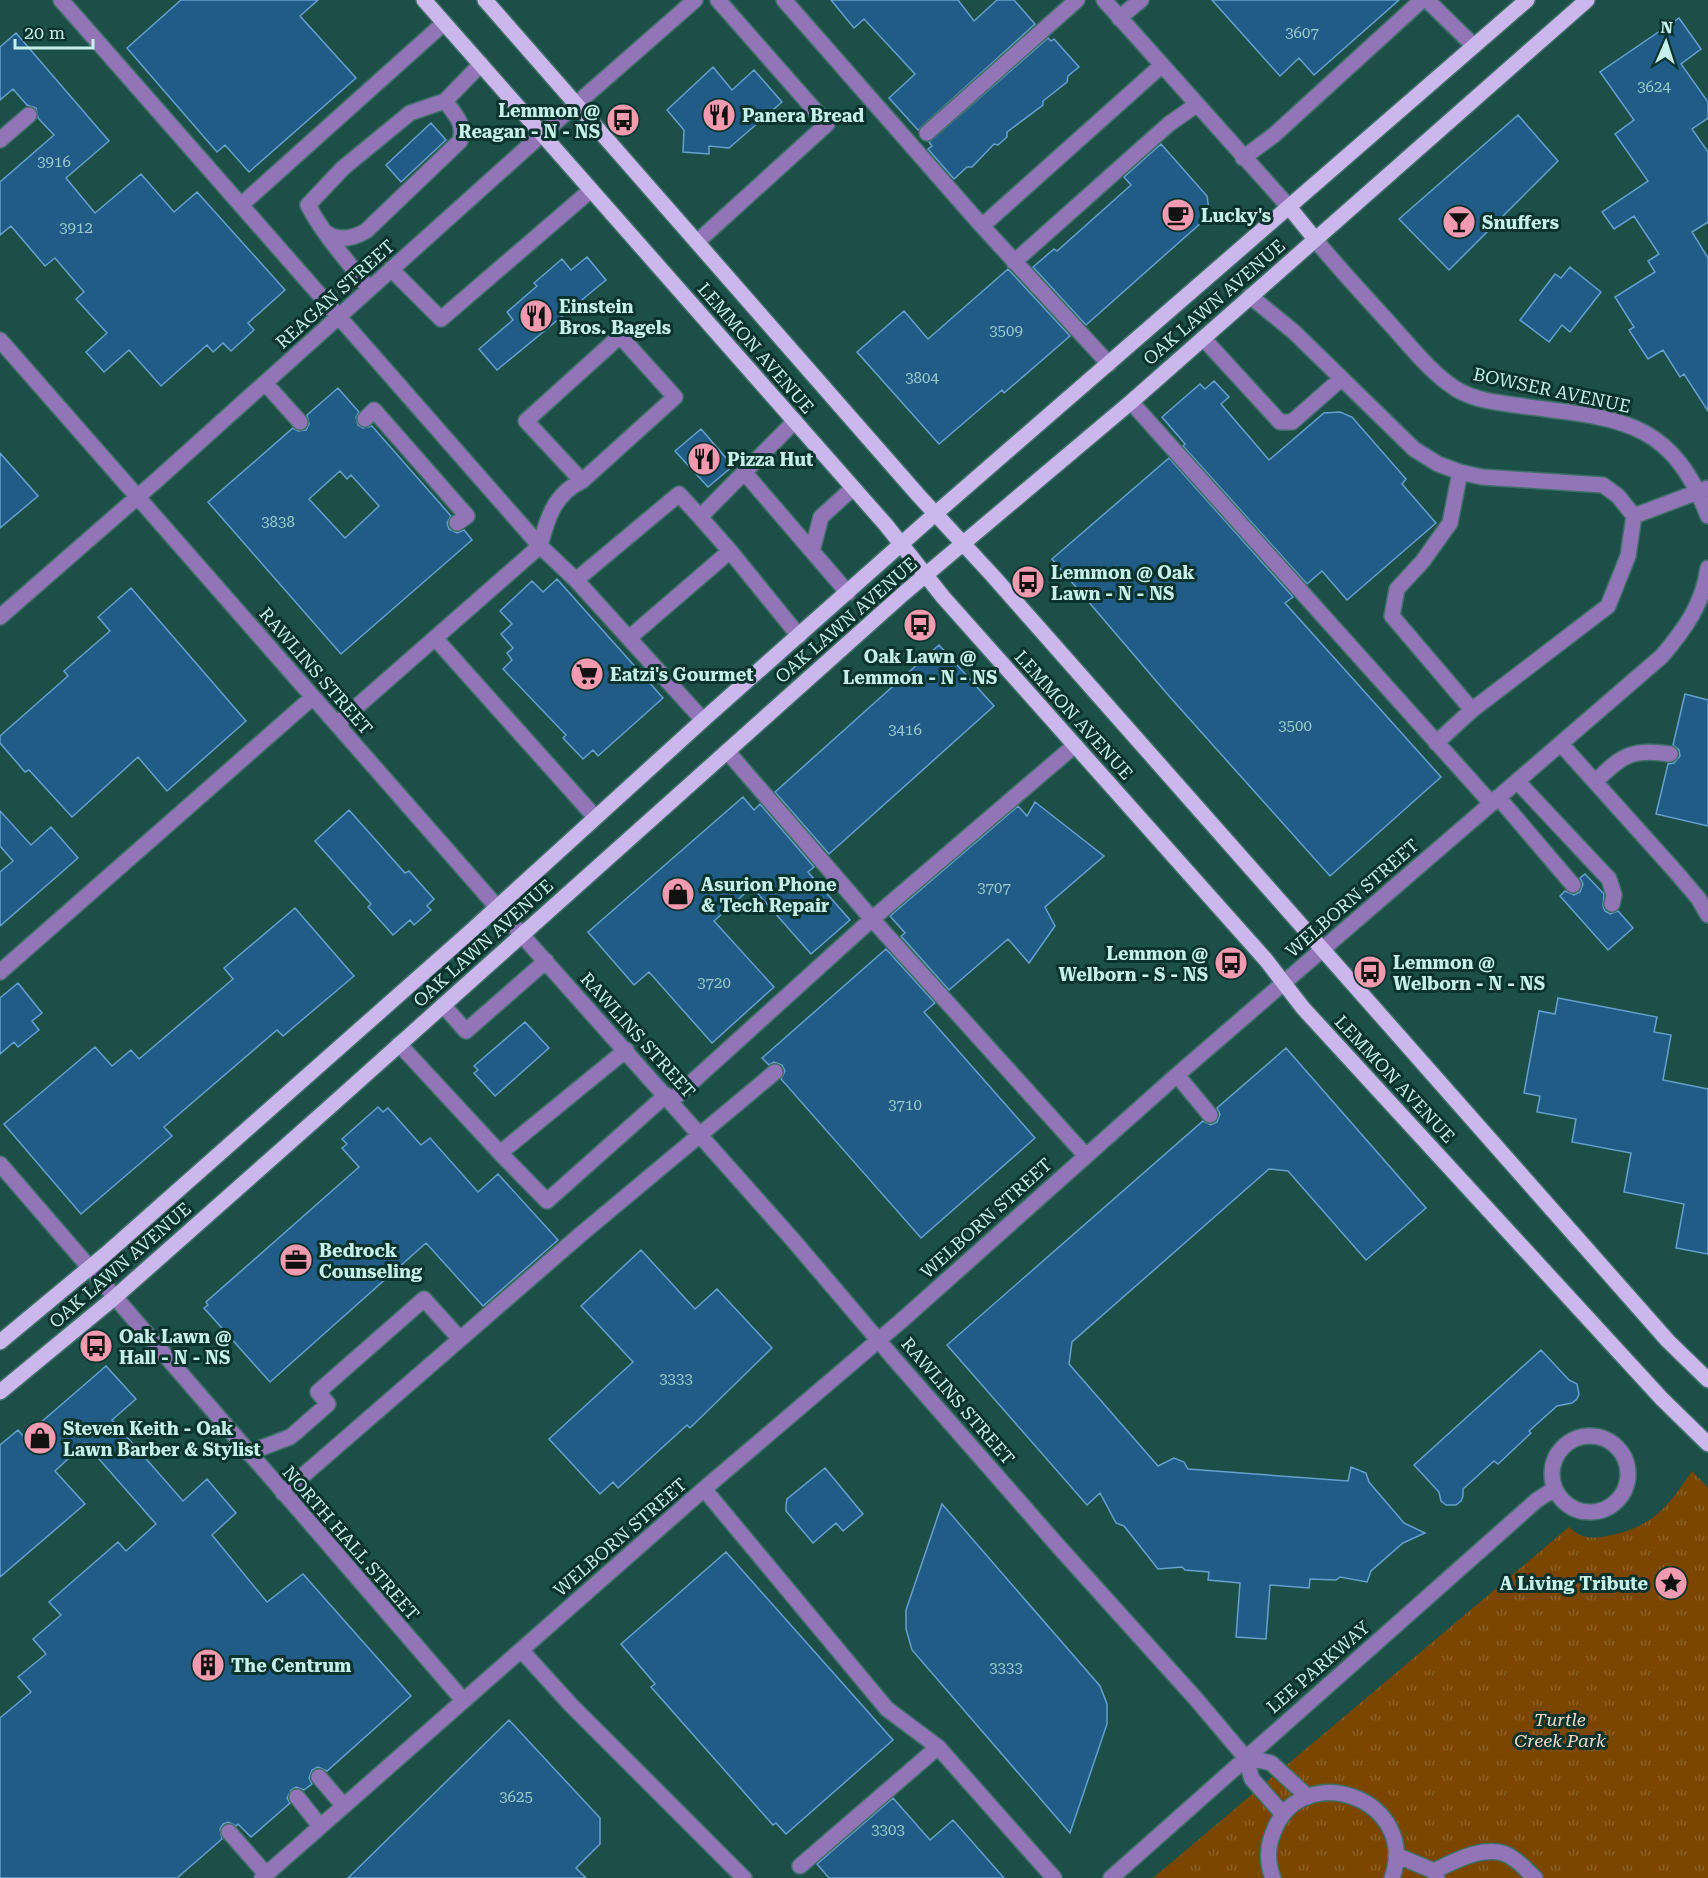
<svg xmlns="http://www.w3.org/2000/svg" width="1708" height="1878" viewBox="0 0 1708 1878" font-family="'Roboto Serif',serif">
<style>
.grass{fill:url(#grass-tufts)}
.building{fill:#205c86;stroke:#66a0ce;stroke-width:1.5;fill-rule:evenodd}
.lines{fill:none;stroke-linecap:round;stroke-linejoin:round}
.minor-casing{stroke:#3f6f69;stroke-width:18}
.major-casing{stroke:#3f6f69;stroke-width:18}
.minor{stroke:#9275b7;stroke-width:15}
.major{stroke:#ccb7ec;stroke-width:15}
.labels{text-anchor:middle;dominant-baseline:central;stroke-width:6;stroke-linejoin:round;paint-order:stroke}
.number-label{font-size:15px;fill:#9cccd0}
.poi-label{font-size:18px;font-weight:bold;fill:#c5f1e9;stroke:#0a332e;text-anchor:start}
.street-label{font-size:18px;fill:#c5f1e9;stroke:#0a332e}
.park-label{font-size:18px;font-style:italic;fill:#f5dcc7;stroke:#0a332e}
</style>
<defs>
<pattern id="grass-tufts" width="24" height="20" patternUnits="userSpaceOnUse" patternTransform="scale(1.5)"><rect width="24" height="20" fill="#7b4601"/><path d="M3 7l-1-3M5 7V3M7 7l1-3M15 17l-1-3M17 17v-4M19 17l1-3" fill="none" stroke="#8c6126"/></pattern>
</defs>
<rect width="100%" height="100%" fill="#1d4f49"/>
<path class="grass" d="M 1692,1471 L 1708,1488 L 1708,1878 L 1153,1878 L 1569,1527 C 1582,1540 1594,1539 1612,1535 C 1654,1526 1669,1505 1692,1471 Z"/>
<path class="building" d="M 181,0 L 318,0 L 300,16 L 356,78 L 249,172 L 225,145 L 217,152 L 127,48 Z
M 831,0 L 958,0 L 974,21 L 997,0 L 1014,0 L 1035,24 L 918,130 L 889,98 L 915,74 L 864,19 L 854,28 Z
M 1212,0 L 1399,0 L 1314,75 L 1299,58 L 1280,76 Z
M 1679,18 L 1701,49 L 1681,64 L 1708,102 L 1708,118 L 1692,129 L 1708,152 L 1708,222 L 1692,232 L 1708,258 L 1708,411 L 1684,374 L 1680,377 L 1663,350 L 1648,359 L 1629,330 L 1634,327 L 1615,297 L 1655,272 L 1648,261 L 1659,254 L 1634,216 L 1614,229 L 1602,212 L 1648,181 L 1615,134 L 1634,120 L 1600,72 Z
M 16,33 L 109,141 L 66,178 L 95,213 L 141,174 L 174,212 L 197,192 L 285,290 L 248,323 L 254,330 L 231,351 L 223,343 L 213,352 L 207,345 L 161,386 L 129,350 L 104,372 L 86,352 L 107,333 L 76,299 L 84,292 L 55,258 L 45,266 L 11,226 L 0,235 L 0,182 L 54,135 L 38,118 L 36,108 L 27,105 L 13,89 L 0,100 L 0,47 Z
M 1048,38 L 1051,41 L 1054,39 L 1079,67 L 1068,76 L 1067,82 L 1043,101 L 1043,105 L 1007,132 L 1007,137 L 998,145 L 994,144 L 972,167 L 967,167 L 954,179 L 928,149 L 932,146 L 929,142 Z
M 713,67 L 732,90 L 754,70 L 782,102 L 729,148 L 709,146 L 709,154 L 683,152 L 684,130 L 667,110 Z
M 1518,115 L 1558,161 L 1449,270 L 1399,219 Z
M 431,123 L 446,140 L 401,182 L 386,165 Z
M 1161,144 L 1207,196 L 1209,210 L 1202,222 L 1086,325 L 1033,267 L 1054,249 L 1057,251 L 1131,185 L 1124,177 Z
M 587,257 L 606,280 L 497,370 L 479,349 L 513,320 L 507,312 L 537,286 L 534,283 L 562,259 L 571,270 Z
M 1570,267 L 1601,292 L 1570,332 L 1562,325 L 1549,342 L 1520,320 L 1555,274 L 1561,278 Z
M 1008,269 L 1070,336 L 1004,393 L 1002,390 L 939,444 L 857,352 L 904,311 L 928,339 Z
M 1214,381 L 1229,397 L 1221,404 L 1269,460 L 1324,413 L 1340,412 L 1352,417 L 1406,479 L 1402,484 L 1436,523 L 1347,600 L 1322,571 L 1307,584 L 1183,446 L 1185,444 L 1162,417 L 1200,384 L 1205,389 Z
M 338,388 L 359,412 L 356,417 L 358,425 L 363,428 L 372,426 L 451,516 L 447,523 L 449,529 L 457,533 L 464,530 L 472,540 L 341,654 L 208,502 L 293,428 L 298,431 L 306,430 L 309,424 L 307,415 ZM 340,471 L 347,479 L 351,475 L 379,506 L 345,538 L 309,499 Z
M 701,429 L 733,466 L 708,487 L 675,451 Z
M 0,453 L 38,496 L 0,528 Z
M 1169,458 L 1293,597 L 1285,603 L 1441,777 L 1330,876 L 1169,696 L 1052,559 Z
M 557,579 L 663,698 L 598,756 L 593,750 L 583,759 L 563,738 L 566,735 L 503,669 L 512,660 L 507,653 L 513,648 L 501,634 L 512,624 L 500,611 L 532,581 L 543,592 Z
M 131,588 L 246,721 L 167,791 L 138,757 L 72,817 L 29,770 L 25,772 L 0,743 L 0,736 L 68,676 L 64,671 L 110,631 L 98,617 Z
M 939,645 L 994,706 L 829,854 L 775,792 Z
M 1685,694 L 1708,700 L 1708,826 L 1656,814 L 1668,764 L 1674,763 L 1680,756 L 1679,750 L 1673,745 Z
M 743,797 L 754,810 L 760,804 L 814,867 L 808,872 L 850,920 L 811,954 L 752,887 L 714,921 L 774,987 L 712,1043 L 649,972 L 634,985 L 588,932 Z
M 1035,802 L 1104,856 L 1045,907 L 1055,926 L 1029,963 L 1008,939 L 949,990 L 901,936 L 905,933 L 890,916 L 1018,806 L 1027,816 Z
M 349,810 L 405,873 L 409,871 L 434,899 L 427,906 L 431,910 L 414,925 L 410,920 L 393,935 L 368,907 L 371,904 L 315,841 Z
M 0,811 L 31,845 L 51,827 L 78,858 L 0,926 L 0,872 L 13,861 L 0,846 Z
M 1585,874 L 1604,894 L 1603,906 L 1605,911 L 1610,914 L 1618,911 L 1633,928 L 1608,950 L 1560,896 L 1565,891 L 1574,895 L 1580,892 L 1583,884 L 1580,878 Z
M 295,908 L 354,976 L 283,1036 L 277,1030 L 164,1127 L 172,1136 L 81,1214 L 4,1124 L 95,1047 L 112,1066 L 131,1050 L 139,1059 L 233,979 L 224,968 Z
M 886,949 L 935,1003 L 924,1012 L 1035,1138 L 921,1238 L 781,1079 L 785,1071 L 782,1065 L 774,1062 L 769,1065 L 762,1058 Z
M 18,983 L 42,1013 L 32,1021 L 39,1030 L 18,1047 L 14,1042 L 0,1054 L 0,998 Z
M 1558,998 L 1657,1017 L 1654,1032 L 1671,1035 L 1663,1080 L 1708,1089 L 1708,1254 L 1676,1248 L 1684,1204 L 1624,1192 L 1631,1153 L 1572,1142 L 1576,1119 L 1537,1112 L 1540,1096 L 1524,1093 L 1539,1011 L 1555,1014 Z
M 525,1022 L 549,1048 L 495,1096 L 474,1073 L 478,1070 L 474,1066 Z
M 1286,1048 L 1426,1208 L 1366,1260 L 1288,1171 L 1269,1169 L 1072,1342 L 1069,1364 L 1158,1466 L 1174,1458 L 1184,1462 L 1188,1469 L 1348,1481 L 1351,1467 L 1366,1473 L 1369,1482 L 1404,1523 L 1425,1533 L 1403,1543 L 1371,1571 L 1367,1582 L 1340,1577 L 1336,1580 L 1310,1579 L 1309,1588 L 1270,1585 L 1266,1639 L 1236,1637 L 1240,1583 L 1208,1580 L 1209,1572 L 1185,1570 L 1182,1567 L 1158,1569 L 1124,1526 L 1116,1523 L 1100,1493 L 1087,1505 L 947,1345 L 1203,1121 L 1211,1125 L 1217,1122 L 1220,1114 L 1217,1108 Z
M 378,1107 L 383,1112 L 388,1108 L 421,1145 L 430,1138 L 478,1192 L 498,1174 L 558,1240 L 483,1306 L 426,1243 L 270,1382 L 204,1308 L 208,1305 L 206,1302 L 359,1167 L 342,1148 L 347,1144 L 342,1139 Z
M 641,1250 L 695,1309 L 717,1289 L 772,1348 L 690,1428 L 687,1425 L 618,1488 L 613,1482 L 600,1494 L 549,1439 L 633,1362 L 581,1306 Z
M 1541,1350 L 1569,1380 L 1577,1384 L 1579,1394 L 1577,1399 L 1572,1403 L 1557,1406 L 1529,1431 L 1531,1433 L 1498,1464 L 1494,1461 L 1463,1489 L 1463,1496 L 1461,1501 L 1456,1505 L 1446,1505 L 1441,1501 L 1439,1492 L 1414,1465 Z
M 106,1366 L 136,1399 L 112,1420 L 183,1501 L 207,1479 L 236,1513 L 212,1535 L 267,1602 L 303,1574 L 411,1696 L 327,1771 L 318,1767 L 312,1770 L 309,1778 L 312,1784 L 304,1790 L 296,1787 L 291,1790 L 287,1798 L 290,1803 L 251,1837 L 238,1824 L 236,1826 L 228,1822 L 223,1824 L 220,1829 L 222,1839 L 177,1878 L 0,1878 L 0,1718 L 31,1692 L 18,1677 L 46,1654 L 33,1639 L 61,1615 L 49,1602 L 118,1542 L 126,1551 L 156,1524 L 85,1443 L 55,1471 L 85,1504 L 0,1577 L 0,1445 L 18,1430 L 24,1437 Z
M 825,1468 L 863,1514 L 843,1531 L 836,1523 L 813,1543 L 786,1511 L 786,1505 L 787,1499 Z
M 942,1504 L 1100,1686 L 1107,1704 L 1107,1724 L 1070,1833 L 912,1650 L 906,1629 L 906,1610 Z
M 726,1552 L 893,1740 L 786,1834 L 776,1823 L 773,1825 L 651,1687 L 655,1684 L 621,1644 Z
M 509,1720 L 600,1818 L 600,1844 L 576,1868 L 586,1878 L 348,1878 Z
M 893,1798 L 930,1840 L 953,1820 L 1004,1878 L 829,1878 L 817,1864 Z"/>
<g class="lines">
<defs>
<path id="minor" d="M 61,0 L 540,546
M 784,0 L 982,226
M 1104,0 L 1289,207
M 1427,0 L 1474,46
M 1119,18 L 1141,0
M 927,133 L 1077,0
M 0,140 L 29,115
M 1243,158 L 1274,135 L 1422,0
M 241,205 L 444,23
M 324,231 C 337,242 352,239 366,231 L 460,141 C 465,123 456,116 445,101
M 1315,239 C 1339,269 1366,297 1391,325 C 1411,347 1431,373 1456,389 C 1476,401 1500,403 1522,406 C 1615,419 1670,416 1708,516
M 697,242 L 827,124 L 718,0
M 1014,262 L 1169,124 L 1196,105
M 391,269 L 441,319 L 591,190
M 369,289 C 348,261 324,236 308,205 L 343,168 L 410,113 L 445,101 L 481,64
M 1250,296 L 1294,332 L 1414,449 L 1438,464 L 1460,472 L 1482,477 L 1603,485 L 1618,496 L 1634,516 L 1708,488
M 1203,338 L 1280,422 L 1292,422 L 1341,379
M 0,340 L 497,907 L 793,1240 L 896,1361 L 1059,1547 L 1196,1699 L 1245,1757 L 1252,1779 L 1283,1814
M 1109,364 L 982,226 L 1161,66
M 265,383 L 300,422
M 1131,402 L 1491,803
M 365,419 L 374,410 L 467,516 L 457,523
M 795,421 L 700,517 L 730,551 L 799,636
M 744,472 L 848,593
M 1460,472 L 1450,523 L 1422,562 L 1397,589 L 1392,616 L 1472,710 L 1608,606 L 1628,556 L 1634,516
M 540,546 C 547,519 554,494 582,481 L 675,397 L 620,336 L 526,421 L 582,481
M 812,551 L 821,517 L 853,488
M 576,580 L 679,494 L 700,517
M 0,617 L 158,479 L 542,134 L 695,0
M 629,638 L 730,551
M 337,724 L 435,638
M 1436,743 L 1472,710
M 1561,744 L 1675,871 L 1698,898 L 1708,915
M 727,751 L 872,919 L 1086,1156
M 1517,781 L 1609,879 L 1614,895 L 1612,904
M 1596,781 C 1622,755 1633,748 1670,754
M 1498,797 L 1573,885
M 595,817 L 435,638 L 540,546 L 576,580 L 703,720
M 0,972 L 313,697
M 443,1005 L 466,1031 L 546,961
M 399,1044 L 500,1153 L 626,1050
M 1177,1075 L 1210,1115
M 671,1101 L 872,919 L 1074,746
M 500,1153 L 547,1201 L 666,1095
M 0,1164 L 463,1700
M1552 1474a38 38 0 1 1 76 0a38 38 0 1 1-76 0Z
M 248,1453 L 290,1437 L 295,1433 L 328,1404 L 318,1392 L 424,1299 L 460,1339
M 704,1489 L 887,1709 L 938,1747 L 1054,1878
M 283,1493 L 580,1235 L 775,1072
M 521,1650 L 571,1705 L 744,1878
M 1245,1757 L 1271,1763 L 1308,1797
M 319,1777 L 343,1805
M 297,1797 L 320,1826
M 229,1832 L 266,1874
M 1396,1855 L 1434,1871 L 1437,1878
M 800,1866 L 938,1747
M 1434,1871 C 1456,1860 1491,1841 1514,1859 C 1522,1864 1528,1872 1535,1878
M 262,1878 L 704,1489 L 901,1321 L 1177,1075 L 1662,656 C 1685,629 1703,604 1708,568
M 1111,1878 L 1537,1500 L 1554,1489
M 1273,1878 C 1267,1863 1267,1848 1273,1833 C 1301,1756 1420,1799 1392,1878"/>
<path id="major" d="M 424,0 L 886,525 L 943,597 L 1266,960 L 1303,1008 L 1662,1399 L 1708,1444
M 485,0 L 919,496 L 993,576 L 1668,1341 L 1708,1380
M 1289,207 L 1315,239
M 0,1342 L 106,1254 L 471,931 L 703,720 L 935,514 L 1527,0
M 0,1392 L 114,1298 L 324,1112 L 903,594 L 1131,402 L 1587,0"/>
</defs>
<use href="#minor" class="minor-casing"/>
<use href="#major" class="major-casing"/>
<use href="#minor" class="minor"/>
<use href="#major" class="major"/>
</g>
<defs>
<symbol id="restaurant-disc" viewBox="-11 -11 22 22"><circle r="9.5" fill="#f29ab0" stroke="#0a332e"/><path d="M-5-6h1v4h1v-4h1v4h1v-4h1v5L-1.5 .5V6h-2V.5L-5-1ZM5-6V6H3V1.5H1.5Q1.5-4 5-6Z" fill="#111"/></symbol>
<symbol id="bus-disc" viewBox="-11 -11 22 22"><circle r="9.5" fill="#f29ab0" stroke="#0a332e"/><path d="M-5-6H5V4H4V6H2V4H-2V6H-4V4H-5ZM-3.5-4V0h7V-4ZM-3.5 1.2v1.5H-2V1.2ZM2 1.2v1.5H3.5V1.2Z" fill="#111"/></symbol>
<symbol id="cafe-disc" viewBox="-11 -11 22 22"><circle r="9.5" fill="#f29ab0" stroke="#0a332e"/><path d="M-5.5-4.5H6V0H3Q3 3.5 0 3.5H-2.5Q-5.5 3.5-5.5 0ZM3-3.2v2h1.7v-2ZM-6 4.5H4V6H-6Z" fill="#111"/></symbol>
<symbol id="bar-disc" viewBox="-11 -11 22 22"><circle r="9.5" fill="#f29ab0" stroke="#0a332e"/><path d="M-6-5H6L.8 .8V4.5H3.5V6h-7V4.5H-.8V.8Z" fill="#111"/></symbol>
<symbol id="supermarket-disc" viewBox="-11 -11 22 22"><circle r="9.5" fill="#f29ab0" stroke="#0a332e"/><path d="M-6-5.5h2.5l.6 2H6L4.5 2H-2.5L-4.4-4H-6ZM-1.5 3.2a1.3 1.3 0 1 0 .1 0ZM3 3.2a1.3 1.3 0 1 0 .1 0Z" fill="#111"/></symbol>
<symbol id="shop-disc" viewBox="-11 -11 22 22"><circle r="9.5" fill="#f29ab0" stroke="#0a332e"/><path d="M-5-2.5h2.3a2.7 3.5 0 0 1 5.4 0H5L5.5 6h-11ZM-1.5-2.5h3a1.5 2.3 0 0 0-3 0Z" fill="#111"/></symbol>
<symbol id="office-disc" viewBox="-11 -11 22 22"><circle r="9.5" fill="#f29ab0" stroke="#0a332e"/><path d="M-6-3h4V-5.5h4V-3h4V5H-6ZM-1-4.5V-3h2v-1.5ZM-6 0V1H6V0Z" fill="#111"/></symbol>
<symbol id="sight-disc" viewBox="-11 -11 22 22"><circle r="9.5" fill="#f29ab0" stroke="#0a332e"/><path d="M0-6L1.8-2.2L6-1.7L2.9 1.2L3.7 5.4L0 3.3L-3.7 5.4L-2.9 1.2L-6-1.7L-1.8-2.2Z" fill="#111"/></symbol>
<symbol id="building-disc" viewBox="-11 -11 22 22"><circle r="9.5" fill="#f29ab0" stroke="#0a332e"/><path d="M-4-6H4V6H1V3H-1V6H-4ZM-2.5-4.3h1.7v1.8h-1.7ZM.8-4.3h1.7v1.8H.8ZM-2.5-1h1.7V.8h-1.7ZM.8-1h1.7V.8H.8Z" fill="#111"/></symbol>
</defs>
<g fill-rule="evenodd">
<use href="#restaurant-disc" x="700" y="96" width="38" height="38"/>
<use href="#bus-disc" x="604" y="101" width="38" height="38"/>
<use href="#cafe-disc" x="1159" y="196" width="38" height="38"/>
<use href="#bar-disc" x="1440" y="203" width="38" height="38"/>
<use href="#restaurant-disc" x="517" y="297" width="38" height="38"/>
<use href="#restaurant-disc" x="685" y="440" width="38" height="38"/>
<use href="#bus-disc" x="1009" y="563" width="38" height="38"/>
<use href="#bus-disc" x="901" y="606" width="38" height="38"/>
<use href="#supermarket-disc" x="568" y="655" width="38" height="38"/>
<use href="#shop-disc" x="659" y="875" width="38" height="38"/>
<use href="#bus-disc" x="1212" y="944" width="38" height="38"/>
<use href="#bus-disc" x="1351" y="953" width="38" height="38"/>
<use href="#office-disc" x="277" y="1241" width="38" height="38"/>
<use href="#bus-disc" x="77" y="1327" width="38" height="38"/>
<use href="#shop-disc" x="21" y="1419" width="38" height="38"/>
<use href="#sight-disc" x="1652" y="1564" width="38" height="38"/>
<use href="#building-disc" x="189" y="1646" width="38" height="38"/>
</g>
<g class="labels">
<g class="number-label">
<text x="1302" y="33">3607</text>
<text x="1654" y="87">3624</text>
<text x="54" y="162">3916</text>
<text x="76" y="228">3912</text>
<text x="1006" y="331">3509</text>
<text x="922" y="378">3804</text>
<text x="278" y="522">3838</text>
<text x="1295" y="726">3500</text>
<text x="905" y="730">3416</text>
<text x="994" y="888">3707</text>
<text x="714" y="983">3720</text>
<text x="905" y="1105">3710</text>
<text x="676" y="1379">3333</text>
<text x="1006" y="1668">3333</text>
<text x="516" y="1797">3625</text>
<text x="888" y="1830">3303</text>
</g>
<g class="poi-label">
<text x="600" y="110" text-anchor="end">Lemmon @<tspan x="600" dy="21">Reagan - N - NS</tspan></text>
<text x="742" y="115">Panera Bread</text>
<text x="1201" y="215">Lucky's</text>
<text x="1482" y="222">Snuffers</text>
<text x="559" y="306">Einstein<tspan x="559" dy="21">Bros. Bagels</tspan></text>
<text x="727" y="459">Pizza Hut</text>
<text x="1051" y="572">Lemmon @ Oak<tspan x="1051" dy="21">Lawn - N - NS</tspan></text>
<text x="920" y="656" text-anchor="middle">Oak Lawn @<tspan x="920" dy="21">Lemmon - N - NS</tspan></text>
<text x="610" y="674">Eatzi's Gourmet</text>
<text x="701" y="884">Asurion Phone<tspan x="701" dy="21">&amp; Tech Repair</tspan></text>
<text x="1208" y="953" text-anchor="end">Lemmon @<tspan x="1208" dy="21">Welborn - S - NS</tspan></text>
<text x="1393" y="962">Lemmon @<tspan x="1393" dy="21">Welborn - N - NS</tspan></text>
<text x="319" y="1250">Bedrock<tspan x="319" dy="21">Counseling</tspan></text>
<text x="119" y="1336">Oak Lawn @<tspan x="119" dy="21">Hall - N - NS</tspan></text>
<text x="63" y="1428">Steven Keith - Oak<tspan x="63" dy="21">Lawn Barber &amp; Stylist</tspan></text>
<text x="1648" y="1583" text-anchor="end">A Living Tribute</text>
<text x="231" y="1665">The Centrum</text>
</g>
<g class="street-label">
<text transform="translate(335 294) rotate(-42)">REAGAN STREET</text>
<text transform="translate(1214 302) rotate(-41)">OAK LAWN AVENUE</text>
<text transform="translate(756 348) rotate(49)">LEMMON AVENUE</text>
<text transform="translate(1552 390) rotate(12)">BOWSER AVENUE</text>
<text transform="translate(846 620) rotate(-41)">OAK LAWN AVENUE</text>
<text transform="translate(316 671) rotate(49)">RAWLINS STREET</text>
<text transform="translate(1074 715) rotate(48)">LEMMON AVENUE</text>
<text transform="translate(1352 898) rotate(-41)">WELBORN STREET</text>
<text transform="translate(483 943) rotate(-42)">OAK LAWN AVENUE</text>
<text transform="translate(638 1035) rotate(48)">RAWLINS STREET</text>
<text transform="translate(1395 1079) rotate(47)">LEMMON AVENUE</text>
<text transform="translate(986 1218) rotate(-42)">WELBORN STREET</text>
<text transform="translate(120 1265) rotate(-41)">OAK LAWN AVENUE</text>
<text transform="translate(958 1401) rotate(49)">RAWLINS STREET</text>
<text transform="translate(620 1537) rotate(-41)">WELBORN STREET</text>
<text transform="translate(351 1543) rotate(49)">NORTH HALL STREET</text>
<text transform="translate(1318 1667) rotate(-41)">LEE PARKWAY</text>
</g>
<g class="park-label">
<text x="1560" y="1719">Turtle<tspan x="1560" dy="21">Creek Park</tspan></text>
</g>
</g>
<g transform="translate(1666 42) rotate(3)" stroke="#0a332e" stroke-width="4.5" paint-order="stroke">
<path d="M0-4.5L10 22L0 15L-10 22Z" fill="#c5f1e9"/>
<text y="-9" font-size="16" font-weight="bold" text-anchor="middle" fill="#c5f1e9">N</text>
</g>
<path d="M15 39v9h78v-9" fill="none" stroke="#c5f1e9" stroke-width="3"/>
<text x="24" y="39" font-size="18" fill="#c5f1e9" stroke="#0a332e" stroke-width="4.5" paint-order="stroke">20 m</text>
</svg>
